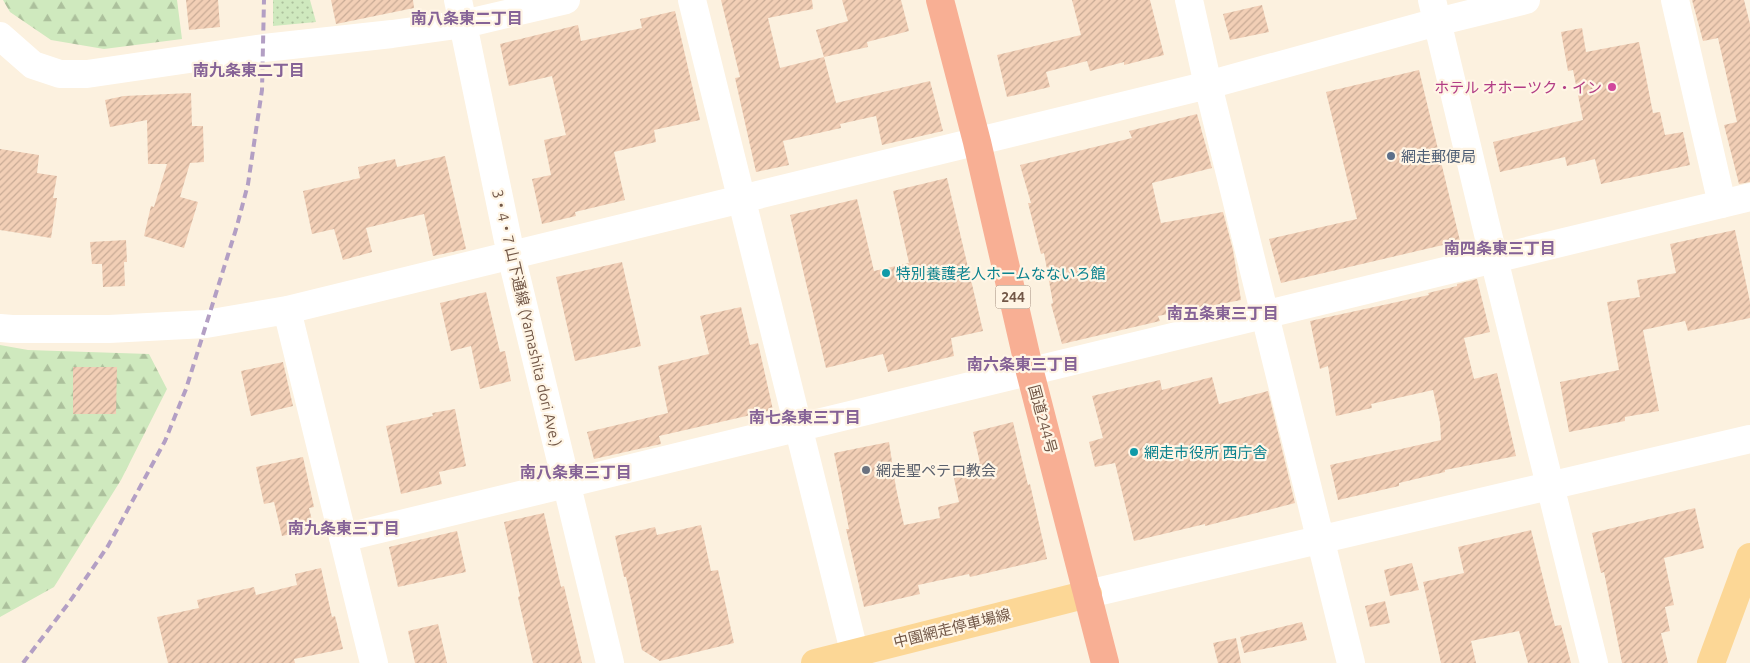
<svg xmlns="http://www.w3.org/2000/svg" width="1750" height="663" viewBox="0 0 1750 663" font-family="Ubuntu,'Noto Sans JP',sans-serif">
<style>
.grass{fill:url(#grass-dots)}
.forest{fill:url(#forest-firs)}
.building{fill:url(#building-hatch)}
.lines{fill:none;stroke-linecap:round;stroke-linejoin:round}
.minor{stroke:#fff;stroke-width:28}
.major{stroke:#fcd796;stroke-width:28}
.highway{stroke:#f8af94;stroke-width:28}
.rail{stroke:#b39fc4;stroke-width:4;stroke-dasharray:8 5;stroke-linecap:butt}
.hotel-dot{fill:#d1479c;stroke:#fff5e5;stroke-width:2}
.service-dot{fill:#5c6f8a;stroke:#fff5e5;stroke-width:2}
.culture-dot{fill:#0f9aa8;stroke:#fff5e5;stroke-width:2}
.worship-dot{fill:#6b7280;stroke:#fff5e5;stroke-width:2}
.labels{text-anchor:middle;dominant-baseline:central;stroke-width:4.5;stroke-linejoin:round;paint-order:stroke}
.shield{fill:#fff5e5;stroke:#9c8676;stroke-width:1}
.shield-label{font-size:14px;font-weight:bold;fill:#725747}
.hotel-label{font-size:15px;fill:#b23c85;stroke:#fff5e5;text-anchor:end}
.service-label{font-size:15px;fill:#4e5e75;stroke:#fff5e5;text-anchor:start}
.culture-label{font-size:15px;fill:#0d838f;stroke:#fff5e5;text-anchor:start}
.street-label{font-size:15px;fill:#725747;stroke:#fff5e5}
.worship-label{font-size:15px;fill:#5b616d;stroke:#fff5e5;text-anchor:start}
.neighbourhood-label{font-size:16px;font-weight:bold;fill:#856296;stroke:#fff5e5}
</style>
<defs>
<pattern id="grass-dots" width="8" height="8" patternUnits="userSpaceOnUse" patternTransform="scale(1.25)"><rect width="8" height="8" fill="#cfe9be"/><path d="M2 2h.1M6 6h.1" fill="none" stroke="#acc09c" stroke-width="1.8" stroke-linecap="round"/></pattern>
<pattern id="forest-firs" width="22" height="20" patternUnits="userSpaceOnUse" patternTransform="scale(1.25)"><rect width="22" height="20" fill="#cfe9be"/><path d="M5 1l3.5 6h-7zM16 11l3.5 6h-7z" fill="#acc09c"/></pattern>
<pattern id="building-hatch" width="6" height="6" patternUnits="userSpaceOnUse" patternTransform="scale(1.25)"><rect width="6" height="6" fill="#f2cfb6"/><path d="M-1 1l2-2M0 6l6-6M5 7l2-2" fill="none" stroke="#c8ab96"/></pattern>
</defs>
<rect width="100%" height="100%" fill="#fcf1df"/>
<path class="grass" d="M 273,0 L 310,0 L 316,22 L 273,26 Z"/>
<path class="forest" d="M 3,0 L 177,0 L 182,39 L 104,49 L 51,40 L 10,12 Z
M 0,345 L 28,350 L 149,354 L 167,389 L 121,480 L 54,587 L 0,617 Z"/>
<path class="building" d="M 186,0 L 218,0 L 220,27 L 189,30 Z
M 331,0 L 413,0 L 414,8 L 336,24 Z
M 721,0 L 812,0 L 813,9 L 768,18 L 780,68 L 824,57 L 836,103 L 930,81 L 943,131 L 882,145 L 876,116 L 840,124 L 841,128 L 783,141 L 789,165 L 756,172 L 735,78 L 740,77 Z
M 842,0 L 901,0 L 909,31 L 867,42 L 868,47 L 824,57 L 816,30 L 848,21 Z
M 1072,0 L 1150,0 L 1164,55 L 1124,65 L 1124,62 L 1090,71 L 1087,61 L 1046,72 L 1050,87 L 1007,97 L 997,55 L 1081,35 Z
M 1692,0 L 1744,0 L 1750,24 L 1750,182 L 1739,184 L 1724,125 L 1737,122 L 1718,38 L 1703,41 Z
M 1262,5 L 1269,32 L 1230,40 L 1223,14 Z
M 675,11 L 700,120 L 654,130 L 656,142 L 614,152 L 625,200 L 575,212 L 576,216 L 542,224 L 532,179 L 551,175 L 544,140 L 566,135 L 552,76 L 509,86 L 500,44 L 578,25 L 581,41 L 642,28 L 640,19 Z
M 1582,28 L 1586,52 L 1639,42 L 1653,113 L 1660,112 L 1665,135 L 1683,132 L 1690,165 L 1601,184 L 1595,159 L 1567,166 L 1565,157 L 1500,172 L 1493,142 L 1583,120 L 1573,70 L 1568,71 L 1561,32 Z
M 1419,70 L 1460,241 L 1281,283 L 1269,239 L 1357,219 L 1326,92 Z
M 191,93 L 192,126 L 203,126 L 204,162 L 190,163 L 180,197 L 198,202 L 184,248 L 144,236 L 151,206 L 154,207 L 167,164 L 148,164 L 147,120 L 110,127 L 105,100 L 124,96 Z
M 1197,114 L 1212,168 L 1152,183 L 1161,223 L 1223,212 L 1233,250 L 1241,300 L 1158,316 L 1160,321 L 1062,344 L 1051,304 L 1053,303 L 1044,253 L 1041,254 L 1028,203 L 1031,203 L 1020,165 L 1132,138 L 1129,131 Z
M 0,149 L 39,155 L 37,173 L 57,176 L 53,198 L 57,198 L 51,238 L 0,230 Z
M 445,156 L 466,249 L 433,256 L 424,214 L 366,228 L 372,252 L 343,260 L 334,229 L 312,234 L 303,191 L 360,178 L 358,167 L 395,159 L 397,167 Z
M 947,178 L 983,331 L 951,338 L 954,356 L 888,372 L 883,354 L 826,368 L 790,215 L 857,199 L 874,271 L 909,263 L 893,191 Z
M 1735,230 L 1750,302 L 1750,318 L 1688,331 L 1685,321 L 1643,330 L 1659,411 L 1625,417 L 1625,421 L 1569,432 L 1560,382 L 1619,370 L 1607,302 L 1640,297 L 1637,280 L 1676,273 L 1670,244 Z
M 126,240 L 127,262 L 124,262 L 125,286 L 103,287 L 102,264 L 92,264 L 90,242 Z
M 622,262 L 641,346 L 575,361 L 556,277 Z
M 1477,279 L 1490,332 L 1464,338 L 1474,379 L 1497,373 L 1516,456 L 1445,470 L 1445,472 L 1399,483 L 1399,486 L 1338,500 L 1330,465 L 1441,440 L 1440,422 L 1433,390 L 1371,404 L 1372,408 L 1336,416 L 1328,366 L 1320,369 L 1310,321 L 1429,295 L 1428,293 L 1457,286 L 1457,284 Z
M 486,292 L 500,352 L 505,351 L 511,381 L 480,389 L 471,346 L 451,351 L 440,303 Z
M 741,307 L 750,345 L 758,343 L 773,410 L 659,436 L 661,444 L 594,459 L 587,432 L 668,413 L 658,366 L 709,354 L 700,316 Z
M 283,362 L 293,406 L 251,416 L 241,371 Z
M 73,367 L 117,367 L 116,414 L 73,414 Z
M 1212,377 L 1219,404 L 1268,391 L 1295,503 L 1205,526 L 1205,524 L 1134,541 L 1115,463 L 1095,467 L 1089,442 L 1103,438 L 1092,396 L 1160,380 L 1162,390 Z
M 455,409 L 466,466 L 439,472 L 442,484 L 401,494 L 386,426 L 433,416 L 432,413 Z
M 1013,422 L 1028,485 L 1030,484 L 1047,559 L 970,577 L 969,574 L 918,585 L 920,594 L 864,607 L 846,529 L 849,529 L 834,453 L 889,442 L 896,488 L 904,525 L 940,518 L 938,507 L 959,502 L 952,469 L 980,463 L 973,432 Z
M 303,457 L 314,507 L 309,508 L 314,529 L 282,536 L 274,502 L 264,504 L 256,467 Z
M 1695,508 L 1704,548 L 1664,558 L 1674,605 L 1665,607 L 1670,631 L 1661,633 L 1668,663 L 1622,663 L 1604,572 L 1601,573 L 1592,533 Z
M 544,513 L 561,587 L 564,586 L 582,663 L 533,663 L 518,597 L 520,596 L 504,522 Z
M 701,525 L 711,571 L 718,570 L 734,643 L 660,661 L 642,650 L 626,577 L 624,577 L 615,536 L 655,527 L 657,535 Z
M 1531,530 L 1555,626 L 1561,625 L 1571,663 L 1528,663 L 1519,631 L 1471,641 L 1476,663 L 1441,663 L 1423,582 L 1464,573 L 1458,547 Z
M 457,531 L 466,572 L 398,587 L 389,547 Z
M 1412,563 L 1419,590 L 1390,596 L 1384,570 Z
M 321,568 L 332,617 L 335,616 L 343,649 L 294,659 L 295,663 L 168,663 L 157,617 L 199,608 L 197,600 L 254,587 L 256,595 L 297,585 L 295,574 Z
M 1385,601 L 1390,623 L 1370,627 L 1365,606 Z
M 1302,622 L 1307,640 L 1244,653 L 1240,637 Z
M 438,624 L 447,663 L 415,663 L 408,631 Z
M 1236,638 L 1241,663 L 1218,663 L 1213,643 Z"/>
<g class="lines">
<path class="minor" d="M 458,0 L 511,255 L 610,663
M 692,0 L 857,663
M 1189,0 L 1208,85 L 1351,663
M 1432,0 L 1494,259 L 1594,663
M 1675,0 L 1722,204
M 0,36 L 33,65 L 60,74 L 87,74 L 264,48 L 392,34 L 464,24 L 566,0
M 287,310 L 374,663
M 0,328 L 12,329 L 109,329 L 206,324 L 287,310 L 1208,85 L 1437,22 L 1526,0
M 343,538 L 1750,197
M 1088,594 L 1750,439"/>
<path class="major" d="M 815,663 L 1088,594
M 1711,663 L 1750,557"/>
<path class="highway" d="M 940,0 L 977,142 L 1030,372 L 1105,663"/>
<path class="rail" d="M 23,663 L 68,604 L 108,546 L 165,441 L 186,389 L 237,226 L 248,184 L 262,90 L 264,0"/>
</g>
<circle class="hotel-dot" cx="1612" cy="87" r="5"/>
<circle class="service-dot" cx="1391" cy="156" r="5"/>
<g class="culture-dot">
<circle cx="886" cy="273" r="5"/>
<circle cx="1134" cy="452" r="5"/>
</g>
<circle class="worship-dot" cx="866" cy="470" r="5"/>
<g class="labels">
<rect class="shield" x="995.5" y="285.5" width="35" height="23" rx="4"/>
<g class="shield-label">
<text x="1013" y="297">244</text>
</g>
<g class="hotel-label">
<text x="1602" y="87">ホテル オホーツク・イン</text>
</g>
<g class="service-label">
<text x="1401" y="156">網走郵便局</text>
</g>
<g class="culture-label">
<text x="896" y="273">特別養護老人ホームなないろ館</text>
<text x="1144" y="452">網走市役所 西庁舎</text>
</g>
<g class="street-label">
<text transform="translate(527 318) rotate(77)">3・4・7 山下通線 (Yamashita dori Ave.)</text>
<text transform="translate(1043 419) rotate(75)">国道244号</text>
<text transform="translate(952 628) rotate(-14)">中園網走停車場線</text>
</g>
<g class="worship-label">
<text x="876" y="470">網走聖ペテロ教会</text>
</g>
<g class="neighbourhood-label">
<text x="467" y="18">南八条東二丁目</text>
<text x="249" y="70">南九条東二丁目</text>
<text x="1500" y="248">南四条東三丁目</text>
<text x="1223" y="313">南五条東三丁目</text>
<text x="1023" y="364">南六条東三丁目</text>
<text x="805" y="417">南七条東三丁目</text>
<text x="576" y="472">南八条東三丁目</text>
<text x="344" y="528">南九条東三丁目</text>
</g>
</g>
</svg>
